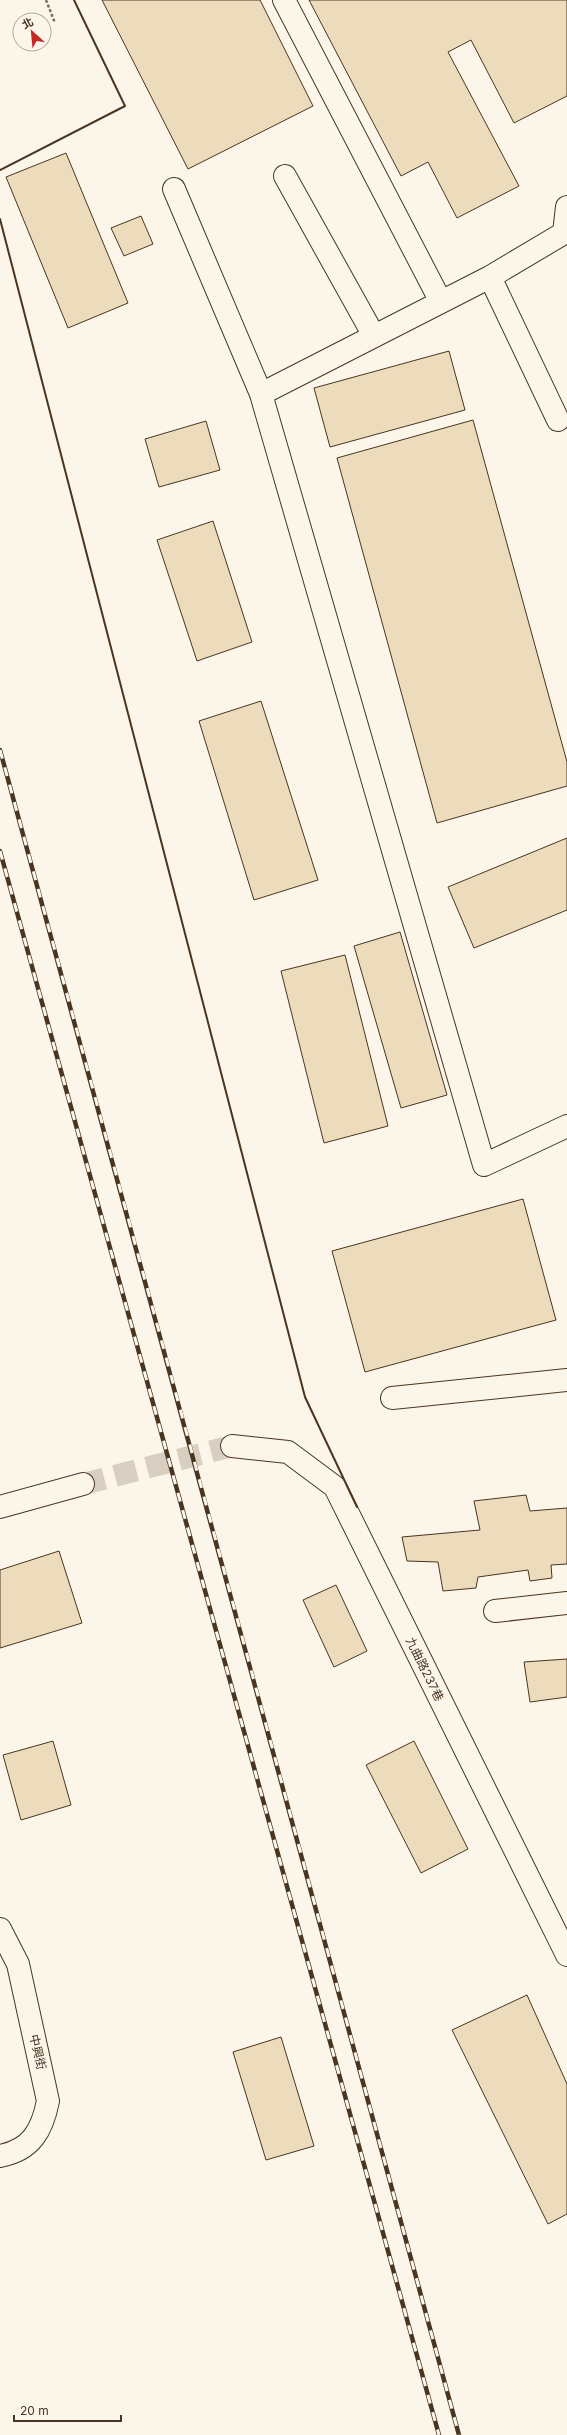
<svg xmlns="http://www.w3.org/2000/svg" width="567" height="2435" viewBox="0 0 567 2435" font-family="Inter,'Noto Sans TC',sans-serif">
<style>
.building{fill:#ecdcbc;stroke:#4a3520}
.lines{fill:none;stroke-linecap:round;stroke-linejoin:round}
.minor-tunnel{stroke:#d8cfc1;stroke-width:22;stroke-dasharray:22 11;stroke-linecap:butt}
.minor-casing{stroke:#4a3520;stroke-width:24}
.path{stroke:#7f6f5c;stroke-width:2.5;stroke-dasharray:3 2;stroke-linecap:butt}
.minor{stroke:#fbf6e9;stroke-width:22}
.rail-casing{stroke:#4a3520;stroke-width:4.5}
.rail{stroke:#fbf6e9;stroke-width:3;stroke-dasharray:9;stroke-linecap:butt}
.wall{stroke:#4a3520;stroke-width:2}
.labels{text-anchor:middle;dominant-baseline:central;stroke-width:3;stroke-linejoin:round;paint-order:stroke}
.street-label{font-size:12px;fill:#4a3520;stroke:#fbf6e9}
</style>
<rect width="100%" height="100%" fill="#fbf6e9"/>
<path class="building" d="M 102,0 L 260,0 L 313,106 L 188,169 Z
M 309,0 L 567,0 L 567,96 L 514,123 L 471,40 L 448,52 L 519,186 L 457,218 L 428,162 L 401,176 Z
M 66,153 L 128,303 L 68,328 L 6,177 Z
M 141,216 L 153,244 L 124,256 L 111,228 Z
M 449,351 L 465,410 L 330,447 L 314,388 Z
M 473,420 L 567,762 L 567,786 L 437,823 L 337,458 Z
M 206,421 L 220,470 L 159,487 L 145,439 Z
M 213,521 L 252,642 L 197,661 L 157,540 Z
M 261,701 L 318,880 L 254,900 L 199,721 Z
M 567,838 L 567,910 L 474,948 L 448,887 Z
M 400,932 L 447,1095 L 401,1108 L 354,946 Z
M 345,955 L 388,1126 L 324,1143 L 281,971 Z
M 523,1199 L 556,1320 L 365,1372 L 332,1251 Z
M 526,1495 L 530,1511 L 567,1508 L 567,1564 L 551,1565 L 552,1578 L 530,1581 L 528,1570 L 478,1577 L 476,1588 L 443,1591 L 438,1562 L 407,1561 L 402,1537 L 480,1530 L 474,1501 Z
M 59,1551 L 82,1623 L 0,1648 L 0,1570 Z
M 336,1585 L 367,1651 L 334,1667 L 303,1600 Z
M 567,1659 L 567,1697 L 530,1702 L 524,1662 Z
M 53,1741 L 71,1805 L 21,1820 L 3,1755 Z
M 414,1741 L 468,1849 L 421,1873 L 366,1765 Z
M 527,1995 L 567,2084 L 567,2214 L 548,2224 L 452,2030 Z
M 281,2037 L 314,2146 L 266,2160 L 233,2052 Z"/>
<g class="lines">
<path class="minor-tunnel" d="M 83,1484 L 232,1446"/>
<defs>
<path id="minor" d="M 284,0 L 441,302
M 285,176 L 374,336
M 174,189 L 261,394
M 490,277 L 564,233 L 567,207
M 558,420 L 490,277 L 261,394 L 484,1165 L 567,1126
M 392,1398 L 567,1380
M 232,1446 L 288,1452 L 335,1487 L 567,1955
M 0,1507 L 83,1484
M 495,1611 L 567,1603
M 0,1929 L 18,1964 L 48,2101 C 42,2131 31,2150 0,2156"/>
</defs>
<use href="#minor" class="minor-casing"/>
<path class="path" d="M 46,0 L 55,23"/>
<use href="#minor" class="minor"/>
<defs>
<path id="rail" d="M 0,750 C 154,1311 306,1873 459,2435
M 0,851 L 439,2435"/>
</defs>
<use href="#rail" class="rail-casing"/>
<use href="#rail" class="rail"/>
<path class="wall" d="M 0,170 L 125,106 L 74,0
M 0,219 L 305,1397 L 357,1507"/>
</g>
<g class="labels">
<g class="street-label">
<text transform="translate(425 1669) rotate(64)">九曲路237巷</text>
<text transform="translate(38 2052) rotate(77)">中興街</text>
</g>
</g>
<g transform="translate(32 32) rotate(333)"><circle r="19" fill="#fbf6e9" stroke="#b4a999"/>
<path d="M0-3L7 15L0 10L-7 15Z" fill="#c62828"/>
<text y="-6" font-size="11" font-weight="bold" text-anchor="middle" fill="#4a3520">北</text>
</g>
<path d="M14 2415v6h107v-6" fill="none" stroke="#4a3520" stroke-width="2"/>
<text x="20" y="2415" font-size="12" fill="#4a3520" stroke="#fbf6e9" stroke-width="3" paint-order="stroke">20 m</text>
</svg>
